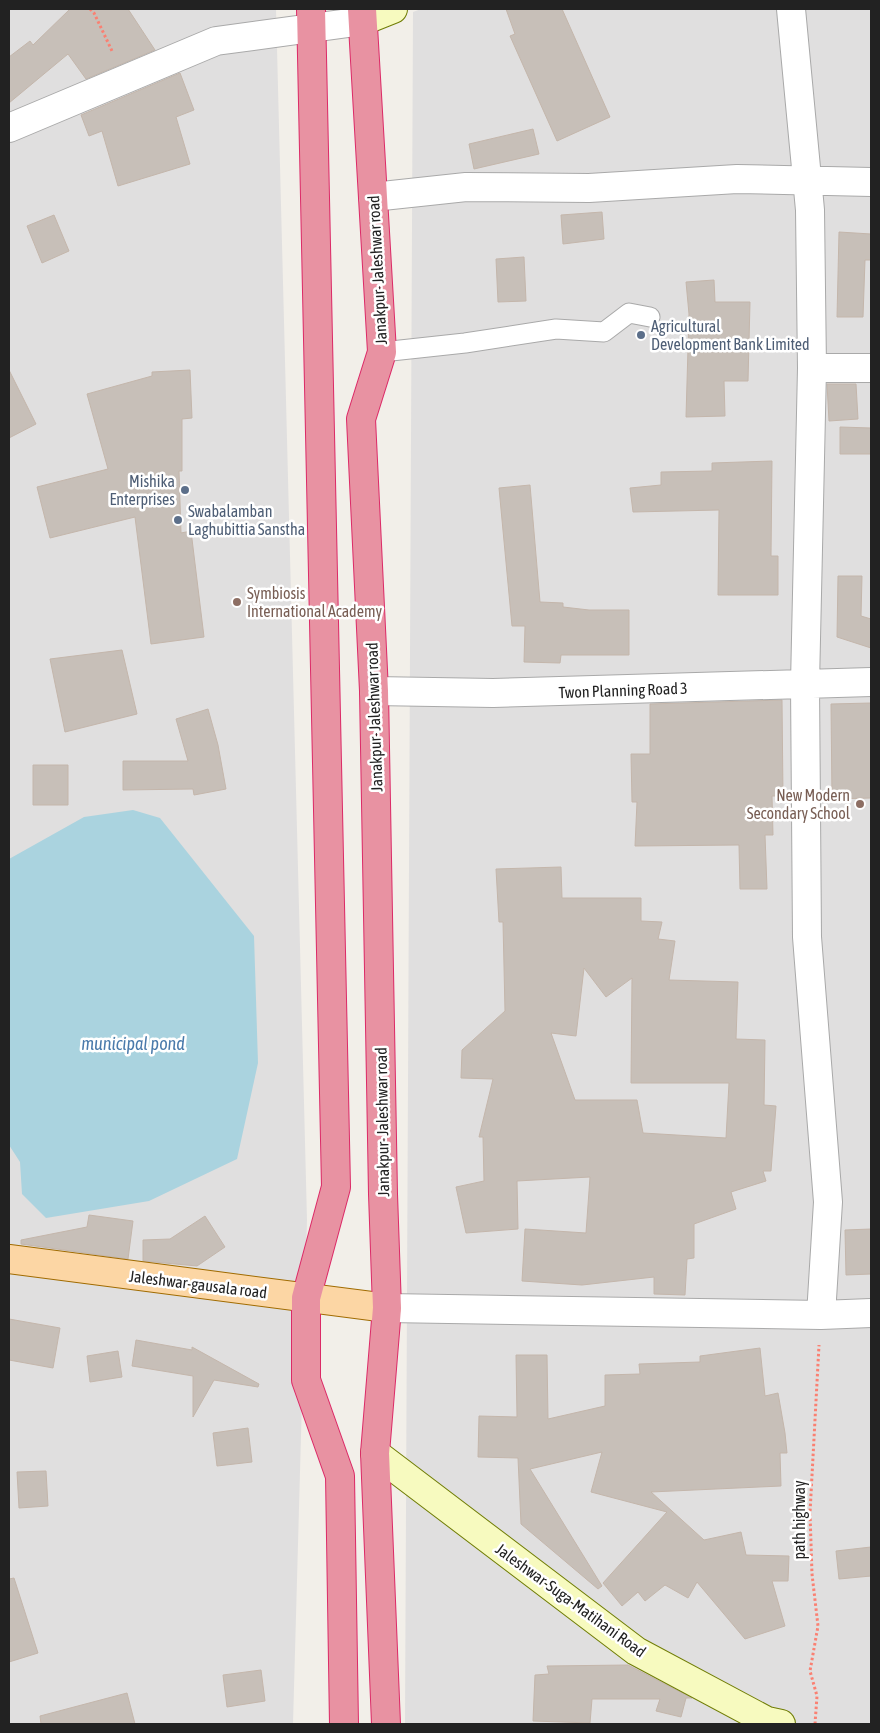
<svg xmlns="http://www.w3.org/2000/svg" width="880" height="1733" viewBox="0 0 880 1733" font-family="'Asap Condensed',sans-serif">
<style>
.residential{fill:#e0dfdf}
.water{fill:#aad3df}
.building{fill:#c7bfb8;stroke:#c4b6ab;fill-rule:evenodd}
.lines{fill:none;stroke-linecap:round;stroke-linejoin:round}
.lane-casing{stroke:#a9a9a9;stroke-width:21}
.street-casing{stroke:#a9a9a9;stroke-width:30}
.secondary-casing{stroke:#707d05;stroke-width:30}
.primary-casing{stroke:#a06b00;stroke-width:30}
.highway-casing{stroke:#dc2a67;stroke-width:30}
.path{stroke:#fa8072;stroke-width:3;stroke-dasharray:2.5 2.5;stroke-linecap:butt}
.lane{stroke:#fff;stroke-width:19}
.street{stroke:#fff;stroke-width:28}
.secondary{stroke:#f7fabf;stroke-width:28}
.primary{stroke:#fcd6a4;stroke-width:28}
.highway{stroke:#e892a2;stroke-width:28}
.service-dot{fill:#5c6f8a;stroke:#fff;stroke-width:2}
.education-dot{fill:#8d6e63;stroke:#fff;stroke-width:2}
.labels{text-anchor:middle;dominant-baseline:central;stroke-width:5;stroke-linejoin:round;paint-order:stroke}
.street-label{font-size:16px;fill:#222;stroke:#fff}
.service-label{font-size:16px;fill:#4e5e75;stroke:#fff;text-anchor:start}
.education-label{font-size:16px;fill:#785e54;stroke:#fff;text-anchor:start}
.water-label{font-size:18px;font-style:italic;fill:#4a7aab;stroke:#fff}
</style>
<rect width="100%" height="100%" fill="#f2efe9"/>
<path class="residential" d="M 9,9 L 276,9 L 307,1220 L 293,1724 L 9,1724 Z
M 421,9 L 871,9 L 871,1724 L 405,1724 L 413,12 Z"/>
<path class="water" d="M 133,810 L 160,818 L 254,936 L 258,1063 L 237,1159 L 149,1201 L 46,1218 L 22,1194 L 20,1162 L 9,1145 L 9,859 L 84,817 Z"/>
<path class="building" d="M 70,9 L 128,9 L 155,50 L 86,79 L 68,54 L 9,103 L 9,57 L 30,41 L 33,45 Z
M 506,9 L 562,9 L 610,117 L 557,141 L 510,36 L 515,34 Z
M 180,73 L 194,110 L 176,117 L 190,164 L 118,186 L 102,131 L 89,136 L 81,115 Z
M 533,129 L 539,154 L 474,169 L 469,144 Z
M 602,212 L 604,239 L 563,244 L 561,215 Z
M 54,215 L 69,251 L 42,263 L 27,226 Z
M 839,232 L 871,234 L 871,260 L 865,260 L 863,317 L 837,317 Z
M 524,257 L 526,301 L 498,302 L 496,259 Z
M 714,280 L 715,302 L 750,302 L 748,381 L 724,381 L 725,416 L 686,417 L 689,314 L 686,282 Z
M 9,370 L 36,424 L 9,438 Z
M 190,370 L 192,418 L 182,419 L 182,471 L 179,471 L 181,533 L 191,531 L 204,637 L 151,644 L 135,517 L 50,538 L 37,487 L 108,469 L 87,394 L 152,376 L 152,372 Z
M 827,384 L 856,384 L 858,419 L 829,421 Z
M 840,427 L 871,428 L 871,454 L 840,454 Z
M 772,461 L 771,556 L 778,556 L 778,595 L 718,595 L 719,510 L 633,512 L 630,488 L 661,485 L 661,472 L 712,471 L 712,463 Z
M 530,485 L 540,602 L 563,603 L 563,607 L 589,610 L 629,610 L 629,655 L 561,655 L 560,663 L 524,662 L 525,626 L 512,626 L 499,488 Z
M 838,576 L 862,576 L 861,616 L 871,619 L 871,648 L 837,637 Z
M 122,650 L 137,714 L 65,732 L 50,659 Z
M 782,700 L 783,796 L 772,796 L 773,835 L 765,835 L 767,889 L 740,889 L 739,845 L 635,846 L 637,802 L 632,802 L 631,754 L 650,754 L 650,704 Z
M 871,703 L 871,798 L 832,799 L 831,704 Z
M 208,709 L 218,745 L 226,789 L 194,795 L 193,789 L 123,790 L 123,761 L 188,761 L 176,719 Z
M 33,765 L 68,765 L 68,805 L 33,805 Z
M 561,867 L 562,898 L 641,898 L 641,921 L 662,922 L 658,939 L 675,941 L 669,980 L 738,982 L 736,1039 L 765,1040 L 764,1105 L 776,1106 L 771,1171 L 763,1171 L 766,1181 L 731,1192 L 736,1209 L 694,1224 L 694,1258 L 687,1259 L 685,1295 L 654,1294 L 654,1277 L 582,1285 L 522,1281 L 525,1229 L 586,1233 L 590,1177 L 517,1181 L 518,1229 L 466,1233 L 456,1187 L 484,1181 L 483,1137 L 479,1137 L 493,1079 L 461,1078 L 462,1050 L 505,1011 L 503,922 L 499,922 L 496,869 ZM 584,968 L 606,997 L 632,978 L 631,1083 L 729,1083 L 726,1138 L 643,1133 L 637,1100 L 575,1100 L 551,1033 L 576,1036 Z
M 89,1215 L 133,1221 L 128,1259 L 21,1244 L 21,1240 L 87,1227 Z
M 205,1216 L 225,1247 L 197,1266 L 143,1261 L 143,1240 L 170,1239 Z
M 871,1229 L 871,1274 L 846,1275 L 845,1230 Z
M 9,1319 L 60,1328 L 53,1368 L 9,1360 Z
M 136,1340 L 192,1350 L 192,1347 L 259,1384 L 258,1387 L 214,1380 L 193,1417 L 193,1376 L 132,1366 Z
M 760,1348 L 765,1396 L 778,1393 L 785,1433 L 787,1453 L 780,1453 L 781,1486 L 651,1492 L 704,1540 L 741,1532 L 746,1555 L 789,1556 L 788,1581 L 772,1581 L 785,1626 L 745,1639 L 697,1582 L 688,1598 L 665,1585 L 645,1601 L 638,1592 L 622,1606 L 603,1583 L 667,1512 L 591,1492 L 602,1452 L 530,1469 L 602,1586 L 598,1589 L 521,1524 L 518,1458 L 478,1457 L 479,1416 L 517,1417 L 516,1355 L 547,1355 L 548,1419 L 605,1406 L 605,1375 L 640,1374 L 639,1364 L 700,1362 L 700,1356 Z
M 118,1351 L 122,1377 L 90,1382 L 87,1356 Z
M 248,1428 L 252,1462 L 217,1466 L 213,1433 Z
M 46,1471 L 48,1506 L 19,1508 L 17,1472 Z
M 871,1547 L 871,1576 L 839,1579 L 836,1551 Z
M 14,1578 L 38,1653 L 9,1662 L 9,1579 Z
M 628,1665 L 692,1698 L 686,1698 L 681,1717 L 656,1711 L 660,1699 L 592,1699 L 590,1723 L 533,1721 L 535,1675 L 549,1674 L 547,1666 Z
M 261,1670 L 265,1701 L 227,1707 L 223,1675 Z
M 127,1693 L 135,1724 L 41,1724 L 40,1716 Z"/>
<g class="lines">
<defs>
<path id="lane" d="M 382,352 L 465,343 L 556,329 L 604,332 L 629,313 L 650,317"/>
<path id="street" d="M 791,9 L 810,210 L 812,368 L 805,684 L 807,937 L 828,1202 L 821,1315
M 9,128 L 216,41 L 363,21
M 373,197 L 466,187 L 589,188 L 737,179 L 871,182
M 812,368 L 871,368
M 374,691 L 493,693 L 871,682
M 387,1308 L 821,1315 L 871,1313"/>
<path id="secondary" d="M 363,21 L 393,9
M 375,1453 L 636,1651 L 767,1721 L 781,1724"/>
<path id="primary" d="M 9,1259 L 387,1308"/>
<path id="highway" d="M 311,9 L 336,1187 L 306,1298 L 306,1380 L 340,1476 L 344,1724
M 362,9 L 382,352 L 361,419 L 374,691 L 383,1194 L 387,1308 L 375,1453 L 386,1724"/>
</defs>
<use href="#lane" class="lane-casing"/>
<use href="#street" class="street-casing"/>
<use href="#secondary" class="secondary-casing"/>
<use href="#primary" class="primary-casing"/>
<use href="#highway" class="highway-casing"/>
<path class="path" d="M 90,9 L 94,13 L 113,53
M 815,1724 L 817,1696 L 810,1671 L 818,1626 L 812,1574 L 810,1513 L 819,1345"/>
<use href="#lane" class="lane"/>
<use href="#street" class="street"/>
<use href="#secondary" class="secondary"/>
<use href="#primary" class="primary"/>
<use href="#highway" class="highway"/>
</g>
<g class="service-dot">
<circle cx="641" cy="335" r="5"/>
<circle cx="185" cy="490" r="5"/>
<circle cx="178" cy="520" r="5"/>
</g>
<g class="education-dot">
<circle cx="237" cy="602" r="5"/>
<circle cx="860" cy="804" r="5"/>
</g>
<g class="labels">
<g class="street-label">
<text transform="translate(377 270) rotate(-93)">Janakpur- Jaleshwar road</text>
<text transform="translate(623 690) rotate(-2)">Twon Planning Road 3</text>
<text transform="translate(374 717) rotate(-92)">Janakpur- Jaleshwar road</text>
<text transform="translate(382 1122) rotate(-91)">Janakpur- Jaleshwar road</text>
<text transform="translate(198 1284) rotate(7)">Jaleshwar-gausala road</text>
<text transform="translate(799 1520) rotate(-90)">path highway</text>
<text transform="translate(571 1600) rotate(36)">Jaleshwar-Suga-Matihani Road</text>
</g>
<g class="service-label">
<text x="651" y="326">Agricultural<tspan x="651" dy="18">Development Bank Limited</tspan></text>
<text x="175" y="481" text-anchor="end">Mishika<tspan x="175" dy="18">Enterprises</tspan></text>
<text x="188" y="511">Swabalamban<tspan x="188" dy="18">Laghubittia Sanstha</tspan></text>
</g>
<g class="education-label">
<text x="247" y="593">Symbiosis<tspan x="247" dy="18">International Academy</tspan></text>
<text x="850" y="795" text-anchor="end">New Modern<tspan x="850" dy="18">Secondary School</tspan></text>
</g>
<g class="water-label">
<text x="133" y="1043">municipal pond</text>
</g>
</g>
<rect width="880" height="1733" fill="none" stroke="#222222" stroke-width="20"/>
</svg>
